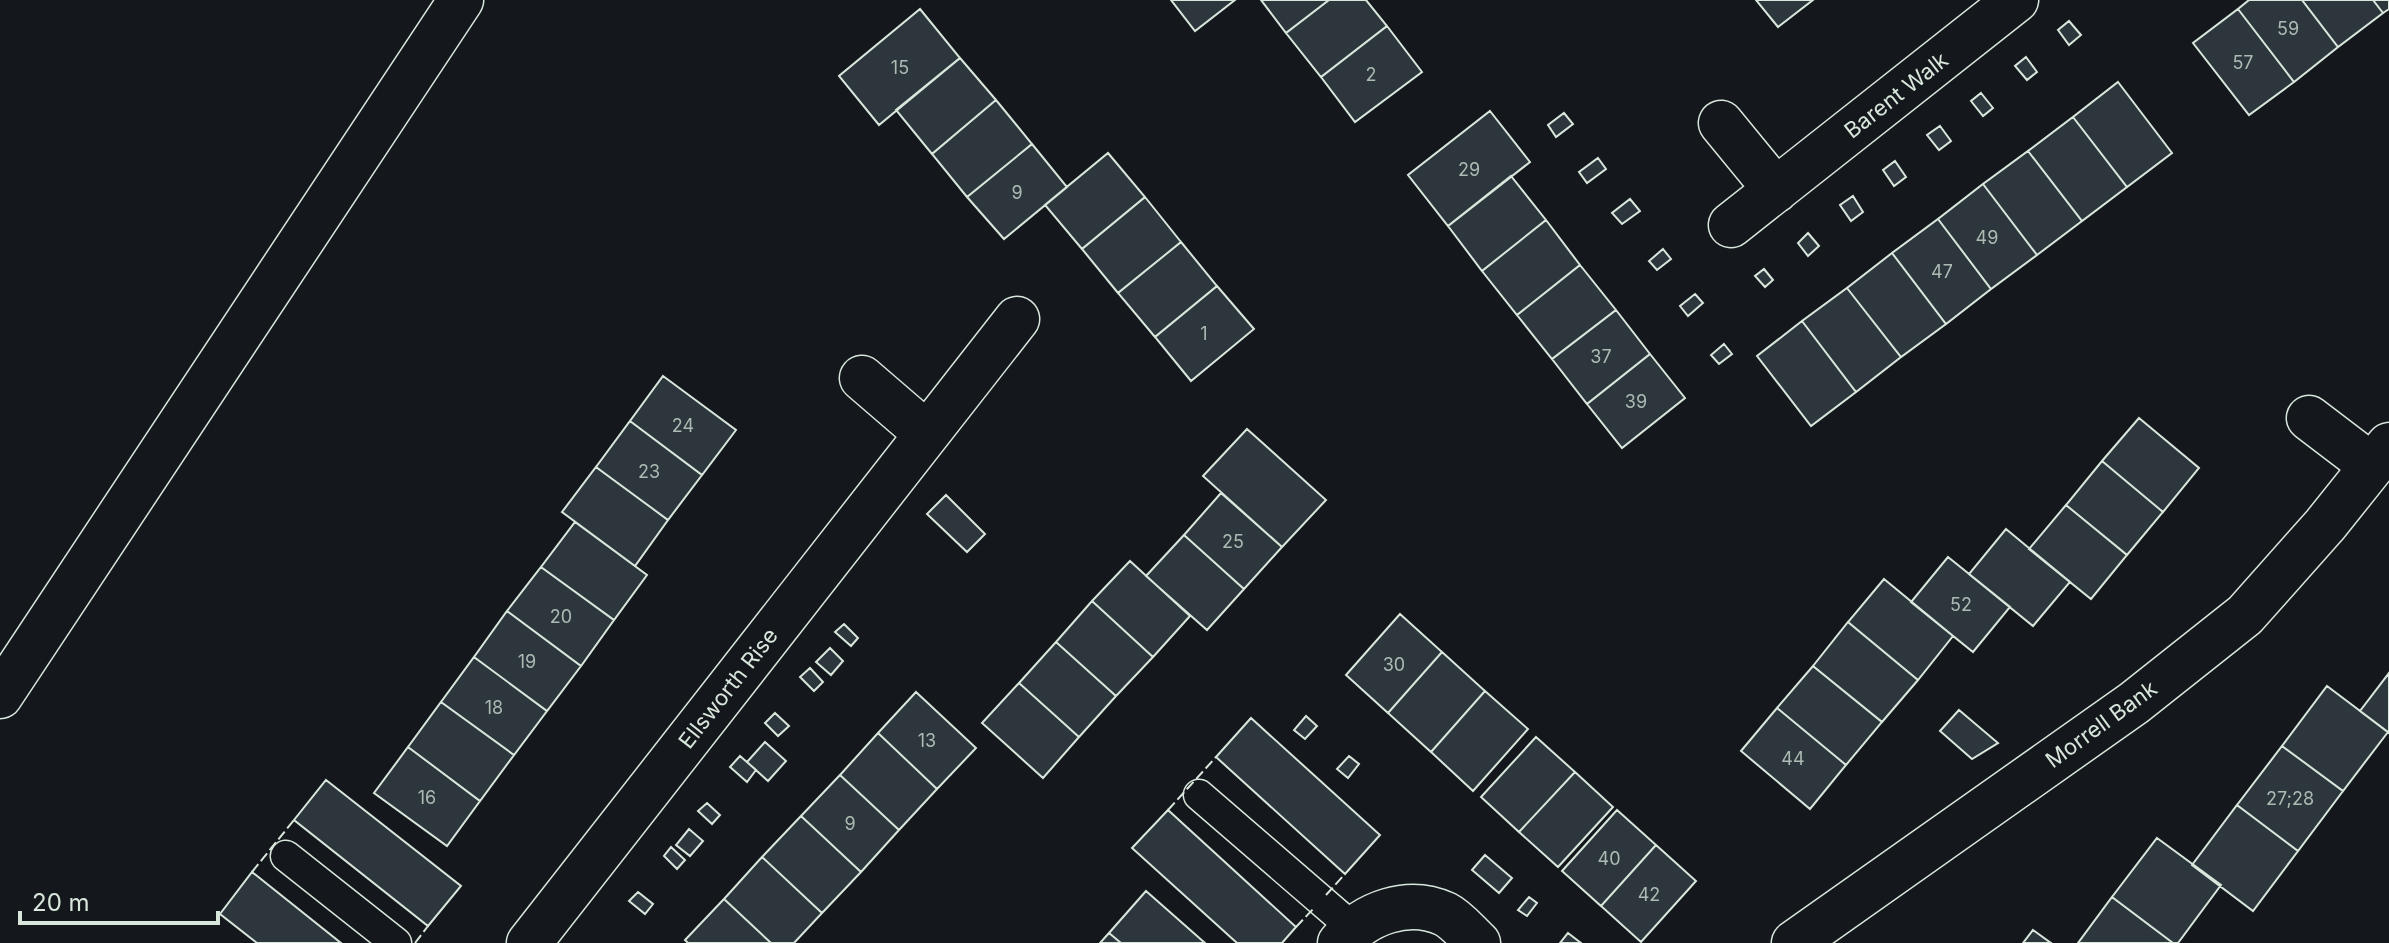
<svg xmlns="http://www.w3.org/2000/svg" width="2389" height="943" viewBox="0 0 2389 943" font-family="Inter,sans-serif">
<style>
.building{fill:#2c363c;stroke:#d8e6dc;stroke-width:2}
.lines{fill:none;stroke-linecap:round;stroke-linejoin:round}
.service-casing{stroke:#d8e6dc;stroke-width:33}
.minor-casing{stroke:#d8e6dc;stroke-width:47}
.service{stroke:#14181c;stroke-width:30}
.minor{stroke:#14181c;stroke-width:44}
.fence{stroke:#d8e6dc;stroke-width:2;stroke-dasharray:10 4;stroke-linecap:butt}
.labels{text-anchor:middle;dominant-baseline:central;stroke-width:6;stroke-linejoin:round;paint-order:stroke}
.number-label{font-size:18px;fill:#adbab4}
.street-label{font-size:22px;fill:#d8e6dc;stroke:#14181c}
</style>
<rect width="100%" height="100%" fill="#14181c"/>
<path class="building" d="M 1171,0 L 1235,0 L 1195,31 Z
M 1261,0 L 1329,0 L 1286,33 Z
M 1329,0 L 1366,0 L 1387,26 L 1321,77 L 1286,33 Z
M 1756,0 L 1813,0 L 1778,27 Z
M 2249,0 L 2302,0 L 2338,47 L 2294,82 L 2238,9 Z
M 2302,0 L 2373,0 L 2383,13 L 2338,47 Z
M 2373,0 L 2389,0 L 2389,9 L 2383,13 Z
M 920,9 L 960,58 L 879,125 L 839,76 Z
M 2238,9 L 2294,82 L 2249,115 L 2193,43 Z
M 2069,21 L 2081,35 L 2069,45 L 2058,30 Z
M 1387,26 L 1422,72 L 1355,122 L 1321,77 Z
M 2026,57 L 2037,72 L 2027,80 L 2015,66 Z
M 960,58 L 996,100 L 932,154 L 896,110 Z
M 2118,82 L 2172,153 L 2127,187 L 2073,117 Z
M 1981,93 L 1993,108 L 1983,116 L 1971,101 Z
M 996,100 L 1032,144 L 967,197 L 932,154 Z
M 1490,111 L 1530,162 L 1448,226 L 1408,175 Z
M 1564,113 L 1573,124 L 1556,137 L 1548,125 Z
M 2073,117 L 2127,187 L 2082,221 L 2028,151 Z
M 1940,126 L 1951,141 L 1939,150 L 1927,135 Z
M 1032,144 L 1067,187 L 1004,239 L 967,197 Z
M 2028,151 L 2082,221 L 2037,255 L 1983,184 Z
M 1108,153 L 1145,197 L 1082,249 L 1045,205 Z
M 1598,158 L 1606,169 L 1587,183 L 1579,172 Z
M 1895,161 L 1906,177 L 1894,186 L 1883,170 Z
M 1511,176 L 1546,220 L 1482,271 L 1448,226 Z
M 1983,184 L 2037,255 L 1991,289 L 1938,219 Z
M 1853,196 L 1863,212 L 1851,221 L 1840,205 Z
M 1145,197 L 1181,242 L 1118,293 L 1082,249 Z
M 1630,199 L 1640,211 L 1622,224 L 1612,213 Z
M 1938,219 L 1991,289 L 1946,324 L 1892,253 Z
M 1546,220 L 1580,265 L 1517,315 L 1482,271 Z
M 1808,233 L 1819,246 L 1808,256 L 1798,243 Z
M 1181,242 L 1217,286 L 1155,337 L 1118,293 Z
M 1663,249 L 1671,259 L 1657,270 L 1649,261 Z
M 1892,253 L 1946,324 L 1901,357 L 1847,288 Z
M 1580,265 L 1616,310 L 1552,359 L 1517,315 Z
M 1764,269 L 1773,280 L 1765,287 L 1755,276 Z
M 1217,286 L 1254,329 L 1191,381 L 1155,337 Z
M 1847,288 L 1901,357 L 1856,392 L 1802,321 Z
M 1695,294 L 1703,303 L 1688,316 L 1680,306 Z
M 1616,310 L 1650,354 L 1587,404 L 1552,359 Z
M 1802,321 L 1856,392 L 1811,426 L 1757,356 Z
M 1724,344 L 1732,354 L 1719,364 L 1711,355 Z
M 1650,354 L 1685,398 L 1622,448 L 1587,404 Z
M 663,376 L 736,430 L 702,475 L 630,421 Z
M 2139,418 L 2199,468 L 2163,512 L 2102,461 Z
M 630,421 L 702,475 L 668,520 L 596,467 Z
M 1247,429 L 1326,500 L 1282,547 L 1203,476 Z
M 2102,461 L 2163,512 L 2127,555 L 2066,505 Z
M 596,467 L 668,520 L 635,566 L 562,512 Z
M 1221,493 L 1282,547 L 1244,589 L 1184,535 Z
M 946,495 L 985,534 L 967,552 L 927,514 Z
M 2066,505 L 2127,555 L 2091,599 L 2029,549 Z
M 575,522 L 647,575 L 614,620 L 541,567 Z
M 2006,529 L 2070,582 L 2033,626 L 1969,574 Z
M 1184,535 L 1244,589 L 1207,630 L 1146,576 Z
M 1948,557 L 2010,607 L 1973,652 L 1911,602 Z
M 1130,561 L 1190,616 L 1153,657 L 1092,601 Z
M 541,567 L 614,620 L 581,666 L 507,611 Z
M 1884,579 L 1953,636 L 1918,680 L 1848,622 Z
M 1092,601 L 1153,657 L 1116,696 L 1056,642 Z
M 507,611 L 581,666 L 547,711 L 474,657 Z
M 1400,614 L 1442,652 L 1388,713 L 1346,675 Z
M 1848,622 L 1918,680 L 1882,722 L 1813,666 Z
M 844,624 L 858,638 L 851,646 L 835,632 Z
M 1056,642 L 1116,696 L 1079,737 L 1019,683 Z
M 830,648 L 843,661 L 831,675 L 816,662 Z
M 1442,652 L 1485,691 L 1431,752 L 1388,713 Z
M 474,657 L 547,711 L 514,755 L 441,702 Z
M 1813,666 L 1882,722 L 1846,765 L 1777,708 Z
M 810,668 L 823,682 L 814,691 L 800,677 Z
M 2389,673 L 2389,733 L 2360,711 Z
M 1019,683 L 1079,737 L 1043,778 L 982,723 Z
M 2327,686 L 2388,732 L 2343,791 L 2282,746 Z
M 1485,691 L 1528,729 L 1473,791 L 1431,752 Z
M 916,692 L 976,748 L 937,789 L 878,733 Z
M 441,702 L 514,755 L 480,801 L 408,747 Z
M 1777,708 L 1846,765 L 1810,809 L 1741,751 Z
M 1959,710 L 1998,743 L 1972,759 L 1940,731 Z
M 775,713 L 789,726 L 778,736 L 765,723 Z
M 1306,716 L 1317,726 L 1305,739 L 1294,730 Z
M 1251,718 L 1380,835 L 1345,874 L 1216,757 Z
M 878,733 L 937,789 L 899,830 L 840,775 Z
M 1536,737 L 1575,772 L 1519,832 L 1481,797 Z
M 765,742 L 786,761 L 768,781 L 747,762 Z
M 2282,746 L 2343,791 L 2298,851 L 2237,805 Z
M 408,747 L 480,801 L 447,846 L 374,793 Z
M 740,756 L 756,770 L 747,782 L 730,767 Z
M 1349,756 L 1359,764 L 1348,778 L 1337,769 Z
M 1575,772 L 1613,807 L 1558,867 L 1519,832 Z
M 840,775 L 899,830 L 861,872 L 801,816 Z
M 326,780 L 461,886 L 428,926 L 294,820 Z
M 707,803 L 720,815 L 712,824 L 698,811 Z
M 2237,805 L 2298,851 L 2253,911 L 2192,865 Z
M 1168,810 L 1296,927 L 1282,943 L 1237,943 L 1132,848 Z
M 1617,810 L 1656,845 L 1601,906 L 1562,871 Z
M 801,816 L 861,872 L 822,913 L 762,857 Z
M 689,829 L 703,841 L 690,856 L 676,845 Z
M 2157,838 L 2221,885 L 2178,943 L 2173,943 L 2112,897 Z
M 1656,845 L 1696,881 L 1641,942 L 1601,906 Z
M 671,847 L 685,860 L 677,869 L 664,856 Z
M 1485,855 L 1512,878 L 1499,893 L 1472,870 Z
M 762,857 L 822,913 L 794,943 L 771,943 L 724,899 Z
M 252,872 L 341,943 L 257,943 L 220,914 Z
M 1146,891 L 1205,943 L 1121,943 L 1109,933 Z
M 638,892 L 653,904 L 645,914 L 629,901 Z
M 1529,897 L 1537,903 L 1527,916 L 1518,910 Z
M 2112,897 L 2173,943 L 2078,943 Z
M 724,899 L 771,943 L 688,943 L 685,940 Z
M 2033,930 L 2051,943 L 2023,943 Z
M 1109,933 L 1121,943 L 1100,943 Z
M 1568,933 L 1581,943 L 1560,943 Z"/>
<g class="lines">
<defs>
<path id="service" d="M 1199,795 L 1353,928
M 286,856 L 396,943"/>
<path id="minor" d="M 1721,123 L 1776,190
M 1731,225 L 2016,0
M 862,378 L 927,434
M 2309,418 L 2372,466
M 0,696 L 461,0
M 529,943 L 1017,319
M 1340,943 C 1365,913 1408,897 1445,914 C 1457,920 1468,934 1478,943
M 1794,943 L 2134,703 L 2245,615 L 2325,525 L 2389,445"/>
</defs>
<use href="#service" class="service-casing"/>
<use href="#minor" class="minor-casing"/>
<use href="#service" class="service"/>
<use href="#minor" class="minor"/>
<path class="fence" d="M 1168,810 L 1216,757
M 252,872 L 294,820
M 1326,895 L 1345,874
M 1296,927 L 1315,907
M 415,943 L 428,926"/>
</g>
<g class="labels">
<g class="number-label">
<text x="2288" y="28">59</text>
<text x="2243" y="62">57</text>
<text x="900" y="67">15</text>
<text x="1371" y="74">2</text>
<text x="1469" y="169">29</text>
<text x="1017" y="192">9</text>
<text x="1987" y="237">49</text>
<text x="1942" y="271">47</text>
<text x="1204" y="333">1</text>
<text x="1601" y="356">37</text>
<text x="1636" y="401">39</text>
<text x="683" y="425">24</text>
<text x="649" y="471">23</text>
<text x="1233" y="541">25</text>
<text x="1961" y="604">52</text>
<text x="561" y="616">20</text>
<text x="527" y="661">19</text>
<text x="1394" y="664">30</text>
<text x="494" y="707">18</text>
<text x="927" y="740">13</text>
<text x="1793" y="758">44</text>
<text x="427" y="797">16</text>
<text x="2290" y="798">27;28</text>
<text x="850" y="823">9</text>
<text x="1609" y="858">40</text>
<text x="1649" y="894">42</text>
</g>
<g class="street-label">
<text transform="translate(1896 95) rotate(-38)">Barent Walk</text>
<text transform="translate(728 688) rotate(-52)">Ellsworth Rise</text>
<text transform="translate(2101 724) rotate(-36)">Morrell Bank</text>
</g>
</g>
<path d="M20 911v12h198v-12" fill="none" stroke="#d8e6dc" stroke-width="4"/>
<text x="32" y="911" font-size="24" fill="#d8e6dc" stroke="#14181c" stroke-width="6" paint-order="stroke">20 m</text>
</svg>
